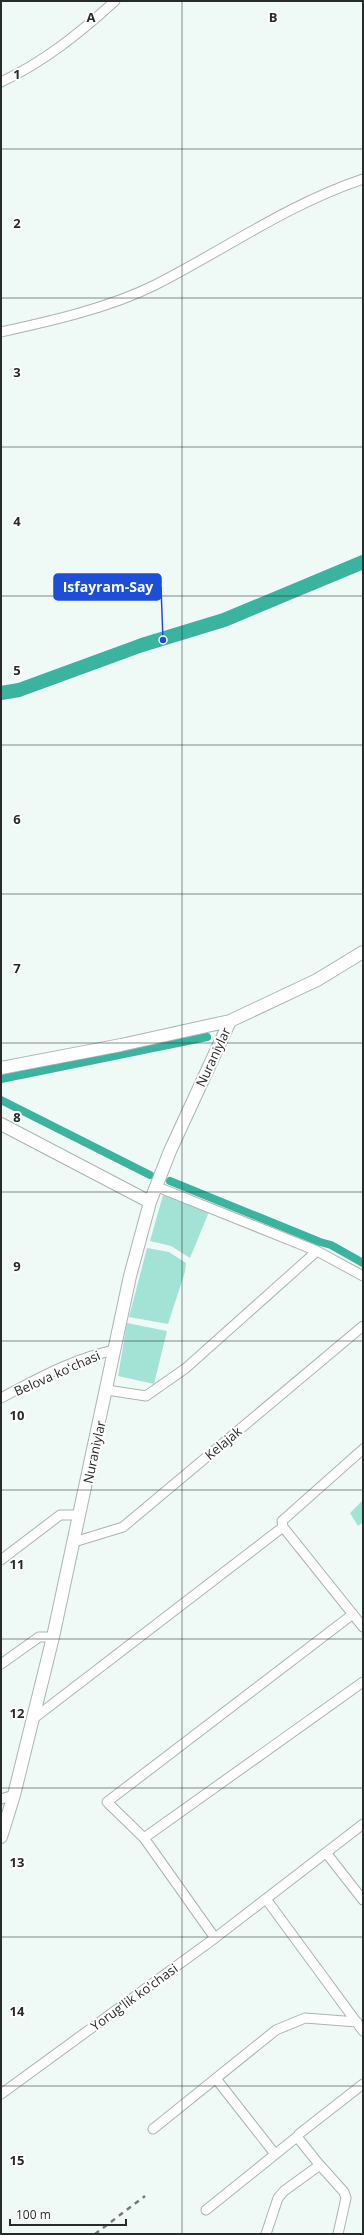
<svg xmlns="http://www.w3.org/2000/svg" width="364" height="2235" viewBox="0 0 364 2235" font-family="'Open Sans',sans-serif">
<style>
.green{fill:#a3e3d5}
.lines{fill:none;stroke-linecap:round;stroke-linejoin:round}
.canal{stroke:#3ab49f;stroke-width:8}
.river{stroke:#3ab49f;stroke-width:14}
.minor-casing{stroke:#aab5b2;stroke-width:11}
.major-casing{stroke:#aab5b2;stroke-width:14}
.minor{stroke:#fff;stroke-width:9}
.major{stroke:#fff;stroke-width:12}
.rail{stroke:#727977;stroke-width:2.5;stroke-dasharray:5 5;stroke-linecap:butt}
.grid{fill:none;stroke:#272b2a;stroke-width:1;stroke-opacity:0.55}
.labels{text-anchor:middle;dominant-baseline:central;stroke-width:4;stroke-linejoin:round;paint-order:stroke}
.street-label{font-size:13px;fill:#272b2a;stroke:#fff}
.grid-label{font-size:13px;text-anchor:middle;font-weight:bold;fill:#272b2a;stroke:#fff;stroke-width:4;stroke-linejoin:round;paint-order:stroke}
.leader{fill:none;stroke:#1d4ed8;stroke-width:1.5}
.callout-dot{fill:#1d4ed8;stroke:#fff;stroke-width:1.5}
.callout{fill:#1d4ed8;stroke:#1d4ed8;stroke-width:1.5}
.callout-label{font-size:14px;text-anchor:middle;font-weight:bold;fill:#fff}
</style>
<rect width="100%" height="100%" fill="#effaf7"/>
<path class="green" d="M 163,1195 L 209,1212 L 190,1258 L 171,1246 L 150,1241 Z
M 147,1248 L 169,1252 L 186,1263 L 185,1272 L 168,1324 L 129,1317 Z
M 127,1323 L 167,1331 L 154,1384 L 118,1376 Z
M 363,1500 L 363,1522 L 358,1526 L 350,1513 Z"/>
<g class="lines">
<path class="canal" d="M 1,1079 L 207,1037
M 1,1100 L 150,1175
M 170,1181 L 320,1242 L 331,1245 L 363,1263"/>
<path class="river" d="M 1,693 L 19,690 L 142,645 L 224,620 L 363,562"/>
<defs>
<path id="minor" d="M 1,82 C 44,62 81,32 115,1
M 1,332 C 51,321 109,308 155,285 C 226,249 286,205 363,179
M 155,1186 L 317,1251 L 363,1276
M 107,1390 L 146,1396 L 186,1368 L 317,1251
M 1,1398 C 37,1379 74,1358 115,1350
M 283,1527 L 363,1627
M 74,1542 L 123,1527 L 363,1326
M 1,1560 L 60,1515 L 80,1515
M 1,1664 L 39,1637 L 53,1637
M 33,1719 L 283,1527 L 282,1521 L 363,1449
M 1,1799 L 14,1795
M 144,1838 L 363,1682
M 327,1854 L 363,1900
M 266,1899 L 363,2031
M 215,1938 L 144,1838 L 107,1802 L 353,1614
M 217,2080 L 275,2154
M 1,2094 L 215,1938 L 363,1824
M 153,2129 L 276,2030 L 305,2018 L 357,2022
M 318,2163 L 344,2192 L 346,2198 L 338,2234
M 206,2210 L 298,2136
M 266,2234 L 278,2198 L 284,2191 L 317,2167 L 318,2163 L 298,2138 L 299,2134 L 363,2084"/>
<path id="major" d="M 1,1068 L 121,1045 L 230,1021 L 317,980 L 363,952
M 1,1124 L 150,1202
M 1,1837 L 14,1795 L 53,1637 L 130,1276 L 150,1202 L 170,1151 L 230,1021"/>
</defs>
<use href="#minor" class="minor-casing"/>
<use href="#major" class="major-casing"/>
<use href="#minor" class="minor"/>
<use href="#major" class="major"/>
<path class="rail" d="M 95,2234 L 145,2196"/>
</g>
<path class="grid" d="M 182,1 L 182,2234M 1,149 L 363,149M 1,298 L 363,298M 1,447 L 363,447M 1,596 L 363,596M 1,745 L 363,745M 1,894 L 363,894M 1,1043 L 363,1043M 1,1192 L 363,1192M 1,1341 L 363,1341M 1,1490 L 363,1490M 1,1639 L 363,1639M 1,1788 L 363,1788M 1,1937 L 363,1937M 1,2086 L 363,2086"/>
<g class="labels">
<g class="street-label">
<text transform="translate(213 1057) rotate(-65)">Nuraniylar</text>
<text transform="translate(57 1373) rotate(-24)">Belova koʻchasi</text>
<text transform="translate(223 1443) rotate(-40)">Kelajak</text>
<text transform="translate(94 1452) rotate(-78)">Nuraniylar</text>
<text transform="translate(134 1997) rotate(-36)">Yorug'lik ko'chasi</text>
</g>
</g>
<g class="grid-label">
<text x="91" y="22">A</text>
<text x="273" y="22">B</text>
<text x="17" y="79">1</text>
<text x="17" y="228">2</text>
<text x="17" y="377">3</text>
<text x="17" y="526">4</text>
<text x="17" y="675">5</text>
<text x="17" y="824">6</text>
<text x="17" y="973">7</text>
<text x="17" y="1122">8</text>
<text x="17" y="1271">9</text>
<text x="17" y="1420">10</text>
<text x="17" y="1569">11</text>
<text x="17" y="1718">12</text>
<text x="17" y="1867">13</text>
<text x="17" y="2016">14</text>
<text x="17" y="2165">15</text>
</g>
<path class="leader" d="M163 640L161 587"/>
<circle class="callout-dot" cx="163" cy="640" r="4"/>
<rect class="callout" x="54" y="574" width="107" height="26" rx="4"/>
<g class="callout-label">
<text x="108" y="592">Isfayram-Say</text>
</g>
<rect width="364" height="2235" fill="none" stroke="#272b2a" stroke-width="4"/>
<path d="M10 2219v6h116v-6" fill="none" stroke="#272b2a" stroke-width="2"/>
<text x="16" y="2219" font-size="12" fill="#272b2a" stroke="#ffffff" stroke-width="3" paint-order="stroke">100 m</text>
</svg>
